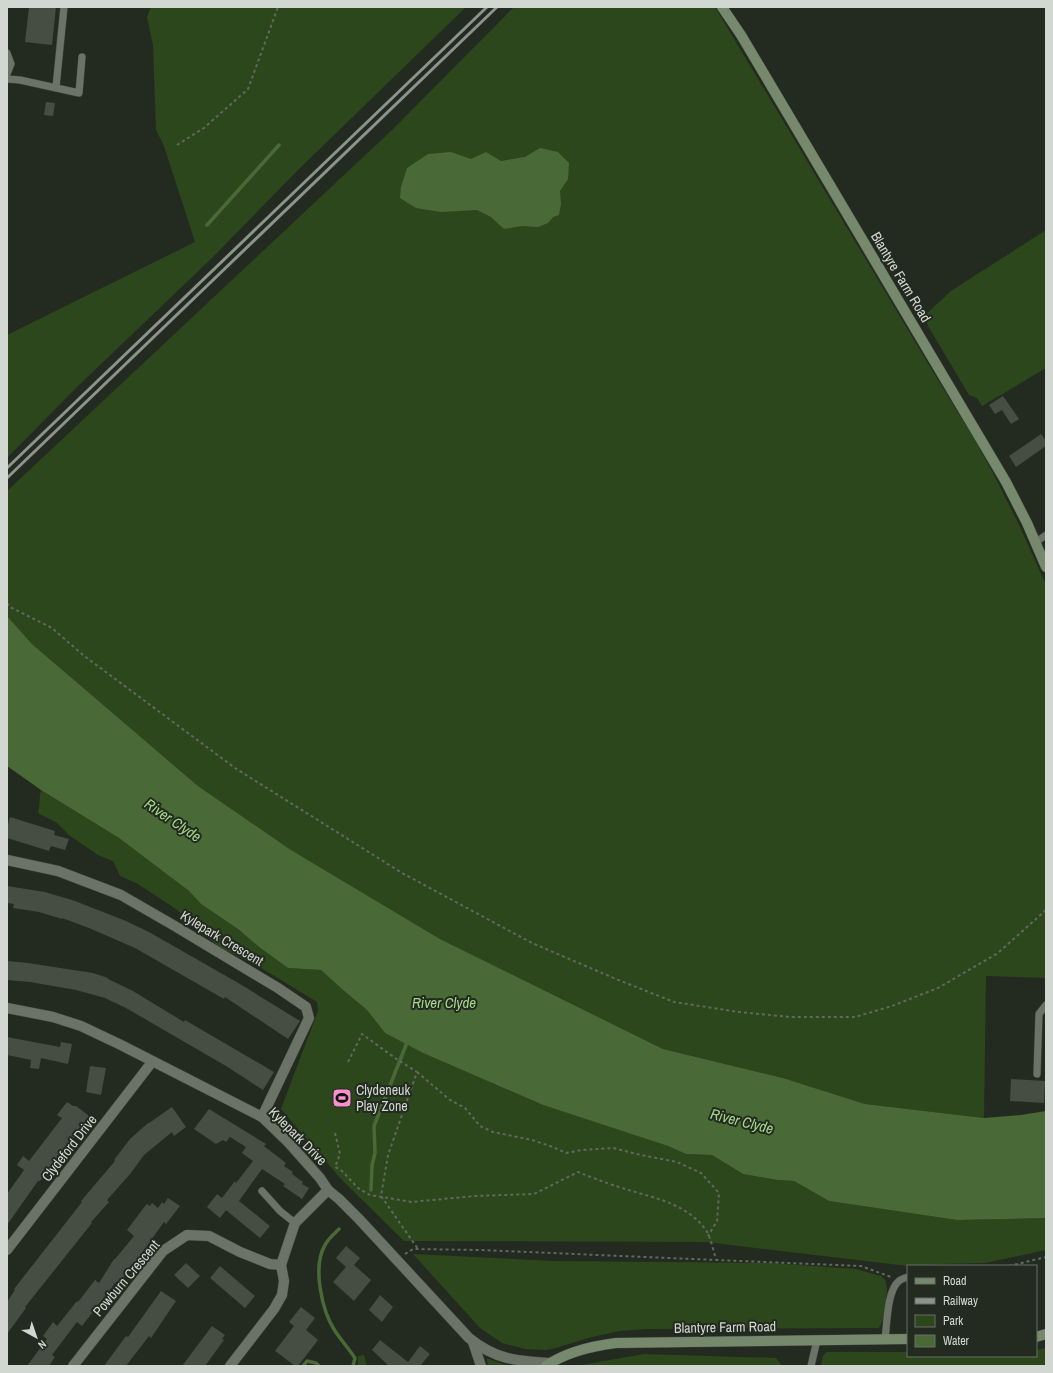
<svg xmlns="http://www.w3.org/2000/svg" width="1053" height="1373" viewBox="0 0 1053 1373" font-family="'Archivo Narrow',sans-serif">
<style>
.green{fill:#2d471d}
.water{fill:#496a36}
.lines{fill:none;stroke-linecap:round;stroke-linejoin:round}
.stream{stroke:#496a36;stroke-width:3.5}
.building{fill:#464d42}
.service-casing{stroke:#40453e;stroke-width:8}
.minor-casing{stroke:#40453e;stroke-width:11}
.tertiary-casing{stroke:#40453e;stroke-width:11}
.secondary-casing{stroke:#40453e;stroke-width:11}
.path{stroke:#626860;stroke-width:2;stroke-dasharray:3 3;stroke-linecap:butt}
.service{stroke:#6b7367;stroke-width:7}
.minor{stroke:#6b7367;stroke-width:10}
.tertiary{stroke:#6b7367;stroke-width:10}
.secondary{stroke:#76896c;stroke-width:10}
.rail{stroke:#8d928b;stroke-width:3}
.labels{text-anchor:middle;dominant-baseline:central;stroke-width:4;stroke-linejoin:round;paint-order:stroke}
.street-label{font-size:14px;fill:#d3d7d1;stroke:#232a20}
.poi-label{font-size:14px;fill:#d3d7d1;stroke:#232a20;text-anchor:start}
.water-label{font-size:15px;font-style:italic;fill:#a4d788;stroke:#232a20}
</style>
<rect width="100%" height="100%" fill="#232a20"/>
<path class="green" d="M 151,7 L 466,7 L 297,171 L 213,257 L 76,388 L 7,458 L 7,335 L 195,242 L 164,146 L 156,130 L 153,45 L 147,17 Z
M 514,7 L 715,7 L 932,370 L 973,437 L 993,473 L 1020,527 L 1046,585 L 1046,978 L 986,976 L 984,1118 L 865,1104 L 783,1078 L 663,1049 L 440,939 L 291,850 L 198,786 L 32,644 L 7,616 L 7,491 L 392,130 Z
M 1046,230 L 1046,368 L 982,406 L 977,398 L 969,395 L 928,326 L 925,315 L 951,291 Z
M 41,790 L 119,838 L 189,891 L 201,904 L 238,929 L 259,947 L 288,968 L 321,970 L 343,990 L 367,1010 L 385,1033 L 423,1053 L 543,1105 L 668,1146 L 686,1154 L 712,1155 L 743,1174 L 777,1180 L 794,1181 L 829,1201 L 957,1220 L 1046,1218 L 1046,1250 L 985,1263 L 941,1264 L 908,1266 L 706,1242 L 404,1241 L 340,1178 L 281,1109 L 318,1011 L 317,1002 L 258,966 L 219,947 L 176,909 L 138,884 L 120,876 L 113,861 L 98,855 L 69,835 L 57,823 L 38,813 C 40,805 39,798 41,790 Z
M 413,1254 L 556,1261 L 772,1263 L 856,1269 L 881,1276 L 885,1280 L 887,1289 L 886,1312 L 879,1328 L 647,1329 L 619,1331 L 588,1338 L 556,1348 L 546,1350 L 525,1349 L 502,1343 L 480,1328 Z
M 1046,1348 L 1046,1366 L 821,1366 L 823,1356 L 826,1352 L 908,1352 L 908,1356 L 1036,1356 L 1036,1350 Z
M 644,1354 L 776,1358 L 782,1366 L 580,1366 L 587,1364 Z
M 364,1355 L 367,1366 L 358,1366 L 358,1356 Z
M 487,1359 L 489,1359 L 509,1366 L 488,1366 L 487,1360 Z"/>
<path class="water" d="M 540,148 L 558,152 L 569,163 L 568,179 L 560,191 L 561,204 L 559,215 L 553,217 L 548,223 L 538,227 L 522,226 L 504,229 L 491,217 L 477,210 L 441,212 L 416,208 L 400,198 L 401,187 L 407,168 L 428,154 L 451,152 L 471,159 L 486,152 L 501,161 L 525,157 Z
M 7,616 L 32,644 L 198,786 L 291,850 L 440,939 L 663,1049 L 783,1078 L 865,1104 L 984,1118 L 1021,1115 L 1046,1111 L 1046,1218 L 957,1220 L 829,1201 L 794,1181 L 777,1180 L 743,1174 L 712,1155 L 686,1154 L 668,1146 L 543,1105 L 423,1053 L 385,1033 L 367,1010 L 343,990 L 321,970 L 288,968 L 259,947 L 238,929 L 201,904 L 189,891 L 119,838 L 41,790 L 7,766 Z"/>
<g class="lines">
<path class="stream" d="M 207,225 L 279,145
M 371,1190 L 372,1165 L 375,1153 L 374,1126 L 408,1040
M 339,1229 C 334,1234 328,1239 325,1245 C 312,1267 322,1311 335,1331 C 341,1340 349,1349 355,1358 L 353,1366
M 303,1366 L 307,1361 L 316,1363 L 319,1366"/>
</g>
<path class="building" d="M 29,7 L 56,7 L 52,45 L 25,42 Z
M 46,102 L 55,103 L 53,116 L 44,115 Z
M 1003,396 L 1019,419 L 1011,424 L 1002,410 L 995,414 L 989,405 Z
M 1041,434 L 1046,441 L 1046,446 L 1016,467 L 1009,456 Z
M 10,817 L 55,831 L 54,835 L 69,839 L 65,850 L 51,846 L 49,851 L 7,838 L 7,828 Z
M 7,886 L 45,892 L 75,901 L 126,921 L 149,932 L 240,984 L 300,1021 L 288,1039 L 225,997 L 224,999 L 135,948 L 89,928 L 62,918 L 62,919 L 39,912 L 13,908 L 14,904 L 7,903 Z
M 7,961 L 28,963 L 93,973 L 108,978 L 108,979 L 133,991 L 184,1022 L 185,1020 L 274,1072 L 263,1090 L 226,1066 L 126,1008 L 105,998 L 76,990 L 30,982 L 7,980 Z
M 7,1037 L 60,1047 L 61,1042 L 72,1044 L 68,1064 L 41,1058 L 39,1069 L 30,1068 L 31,1060 L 7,1055 Z
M 90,1066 L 106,1068 L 101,1095 L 86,1092 Z
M 1011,1079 L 1045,1081 L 1044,1103 L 1010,1101 Z
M 67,1102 L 73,1106 L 76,1106 L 88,1115 L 89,1118 L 57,1161 L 56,1160 L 40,1181 L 38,1181 L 7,1225 L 7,1194 L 24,1170 L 17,1165 L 23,1156 L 29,1161 L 62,1118 L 57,1115 Z
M 172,1107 L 186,1127 L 174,1136 L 172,1132 L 144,1155 L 131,1173 L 107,1200 L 109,1202 L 91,1222 L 92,1223 L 25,1307 L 26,1308 L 7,1334 L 7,1302 L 15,1290 L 14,1289 L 82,1202 L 81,1201 L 115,1161 L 114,1160 L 130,1139 L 148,1123 L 149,1123 Z
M 209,1109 L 266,1144 L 264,1146 L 286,1163 L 284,1166 L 293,1172 L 292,1174 L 303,1182 L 302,1184 L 309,1188 L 302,1199 L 283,1186 L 285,1184 L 262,1169 L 239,1201 L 270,1226 L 260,1238 L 226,1210 L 220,1218 L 207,1207 L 217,1194 L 222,1198 L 235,1181 L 236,1183 L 253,1161 L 242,1153 L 246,1147 L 230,1137 L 226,1142 L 223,1140 L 216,1144 L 194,1129 Z
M 168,1198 L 180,1206 L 166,1224 L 164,1222 L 134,1264 L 133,1263 L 119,1284 L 116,1282 L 82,1326 L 77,1322 L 52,1355 L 55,1357 L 49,1366 L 27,1366 L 47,1339 L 43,1336 L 53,1322 L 57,1326 L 77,1301 L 78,1302 L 95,1280 L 99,1283 L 114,1259 L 115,1259 L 134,1236 L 127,1230 L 145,1206 L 147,1204 L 150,1206 L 152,1203 L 158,1208 L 162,1202 L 164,1204 Z
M 346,1246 L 360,1258 L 354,1265 L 371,1280 L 354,1301 L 333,1282 L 346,1267 L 336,1258 Z
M 186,1263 L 200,1276 L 188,1288 L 174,1275 Z
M 220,1266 L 255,1296 L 245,1308 L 210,1278 Z
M 161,1291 L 176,1301 L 151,1338 L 149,1336 L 126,1366 L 104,1366 L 126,1336 L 128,1337 Z
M 380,1295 L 393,1307 L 382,1322 L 369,1310 Z
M 301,1307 L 315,1318 L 306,1330 L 318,1340 L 298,1366 L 295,1366 L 275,1351 L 294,1326 L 289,1322 Z
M 212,1326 L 225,1335 L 222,1339 L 224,1340 L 205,1366 L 182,1366 Z
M 380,1340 L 408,1362 L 420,1346 L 430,1354 L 420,1366 L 389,1366 L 372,1350 Z"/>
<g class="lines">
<defs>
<path id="service" d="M 7,53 L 11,64 L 7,74
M 7,79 L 20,80 L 79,93 L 82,57
M 56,87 L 64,7
M 1036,542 L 1046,535
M 1037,1074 L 1039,1014 L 1046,1005
M 262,1191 L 280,1211 L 295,1223
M 885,1339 C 887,1325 887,1290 899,1281 C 901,1279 905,1278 908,1277
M 811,1366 L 817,1340"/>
<path id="minor" d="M 7,860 L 58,871 L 121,895 L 173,925 L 278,988 L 306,1007 L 309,1018 L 262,1117
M 7,1250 L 152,1062
M 73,1366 L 163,1251 L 187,1235 L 209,1236 L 240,1252 L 270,1264 L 281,1265
M 230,1366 L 274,1309 L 282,1295 L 284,1281 L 281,1265 L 295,1223 L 328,1190"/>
<path id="tertiary" d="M 7,1008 L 53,1017 L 81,1026 L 121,1045 L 262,1117 L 288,1142 L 320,1178 L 328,1190 L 339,1199 L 359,1219 L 469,1338 C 496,1360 517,1361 550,1363
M 473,1342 L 481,1366"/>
<path id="secondary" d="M 722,7 L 741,35 L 1006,482 L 1027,523 L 1046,567
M 1036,1337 L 1046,1334
M 546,1366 C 566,1352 592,1346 616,1343 L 908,1339"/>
</defs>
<use href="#service" class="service-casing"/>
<use href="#minor" class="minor-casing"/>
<use href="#tertiary" class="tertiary-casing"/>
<use href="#secondary" class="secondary-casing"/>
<path class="path" d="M 177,145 L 204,128 L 248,89 L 278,7
M 7,603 L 10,607 L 52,628 L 83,655 L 235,768 L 402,873 L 532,943 L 616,979 L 674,1002 L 739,1012 L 790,1017 L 855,1017 L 892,1006 L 938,988 L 998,953 L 1046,910
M 348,1062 L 362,1034 L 395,1058 L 417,1072 L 388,1155 L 381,1196 L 418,1249
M 417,1072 L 450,1100 L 465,1108 L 480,1126 L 493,1132 L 532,1140 L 553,1147 L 566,1153 L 582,1150 L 613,1148 L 641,1155 L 677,1162 L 701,1173 L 719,1193 L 717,1221 L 708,1236
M 335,1133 L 340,1154 L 335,1167 L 342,1171 L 358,1188 L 370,1195 L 411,1202 L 475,1196 L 534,1194 L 578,1172 C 593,1178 609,1184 625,1189 C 654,1198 686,1203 706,1230 C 711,1238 713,1250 716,1259
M 405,1254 L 413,1249 L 479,1250 L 861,1266 L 891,1277
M 1009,1266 L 1046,1257"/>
<use href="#service" class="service"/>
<use href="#minor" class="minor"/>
<use href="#tertiary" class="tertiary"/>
<use href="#secondary" class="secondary"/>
<path class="rail" d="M 7,468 L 487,7
M 7,478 L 497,7"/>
</g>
<defs>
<symbol id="stadium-square" viewBox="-11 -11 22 22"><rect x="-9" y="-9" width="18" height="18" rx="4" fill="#f890cc" stroke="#232a20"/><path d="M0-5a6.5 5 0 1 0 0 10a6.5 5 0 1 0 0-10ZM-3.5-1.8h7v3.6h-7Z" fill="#111"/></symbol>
</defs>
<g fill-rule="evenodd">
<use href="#stadium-square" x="331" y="1087" width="22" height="22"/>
</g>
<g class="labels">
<g class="street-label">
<text transform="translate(901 277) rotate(59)">Blantyre Farm Road</text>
<text transform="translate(222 938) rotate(31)">Kylepark Crescent</text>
<text transform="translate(298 1136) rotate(45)">Kylepark Drive</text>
<text transform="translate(69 1148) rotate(-52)">Clydeford Drive</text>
<text transform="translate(126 1278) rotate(-50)">Powburn Crescent</text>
<text transform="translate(725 1327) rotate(-1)">Blantyre Farm Road</text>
</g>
<g class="poi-label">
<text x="356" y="1090">Clydeneuk<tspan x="356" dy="16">Play Zone</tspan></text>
</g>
<g class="water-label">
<text transform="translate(173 820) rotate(34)">River Clyde</text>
<text x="444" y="1002">River Clyde</text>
<text transform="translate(742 1121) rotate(14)">River Clyde</text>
</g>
</g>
<rect width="1053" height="1373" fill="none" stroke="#d3d7d1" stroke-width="16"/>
<rect x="907" y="1265" width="130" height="92" fill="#232a20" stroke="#696f67"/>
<rect x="915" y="1278" width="20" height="6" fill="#76896c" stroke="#696f67"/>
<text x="943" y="1285" font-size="12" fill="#d3d7d1">Road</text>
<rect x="915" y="1298" width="20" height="6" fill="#8d928b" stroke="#696f67"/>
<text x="943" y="1305" font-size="12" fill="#d3d7d1">Railway</text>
<rect x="915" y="1315" width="20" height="12" fill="#2d471d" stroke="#696f67"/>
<text x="943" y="1325" font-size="12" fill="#d3d7d1">Park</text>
<rect x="915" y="1335" width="20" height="12" fill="#496a36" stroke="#696f67"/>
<text x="943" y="1345" font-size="12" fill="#d3d7d1">Water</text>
<g transform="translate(36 1337) rotate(140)" stroke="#232a20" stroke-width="3" paint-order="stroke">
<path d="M0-3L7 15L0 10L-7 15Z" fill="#d3d7d1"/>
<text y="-6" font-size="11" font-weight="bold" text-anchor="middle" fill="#d3d7d1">N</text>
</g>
</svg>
